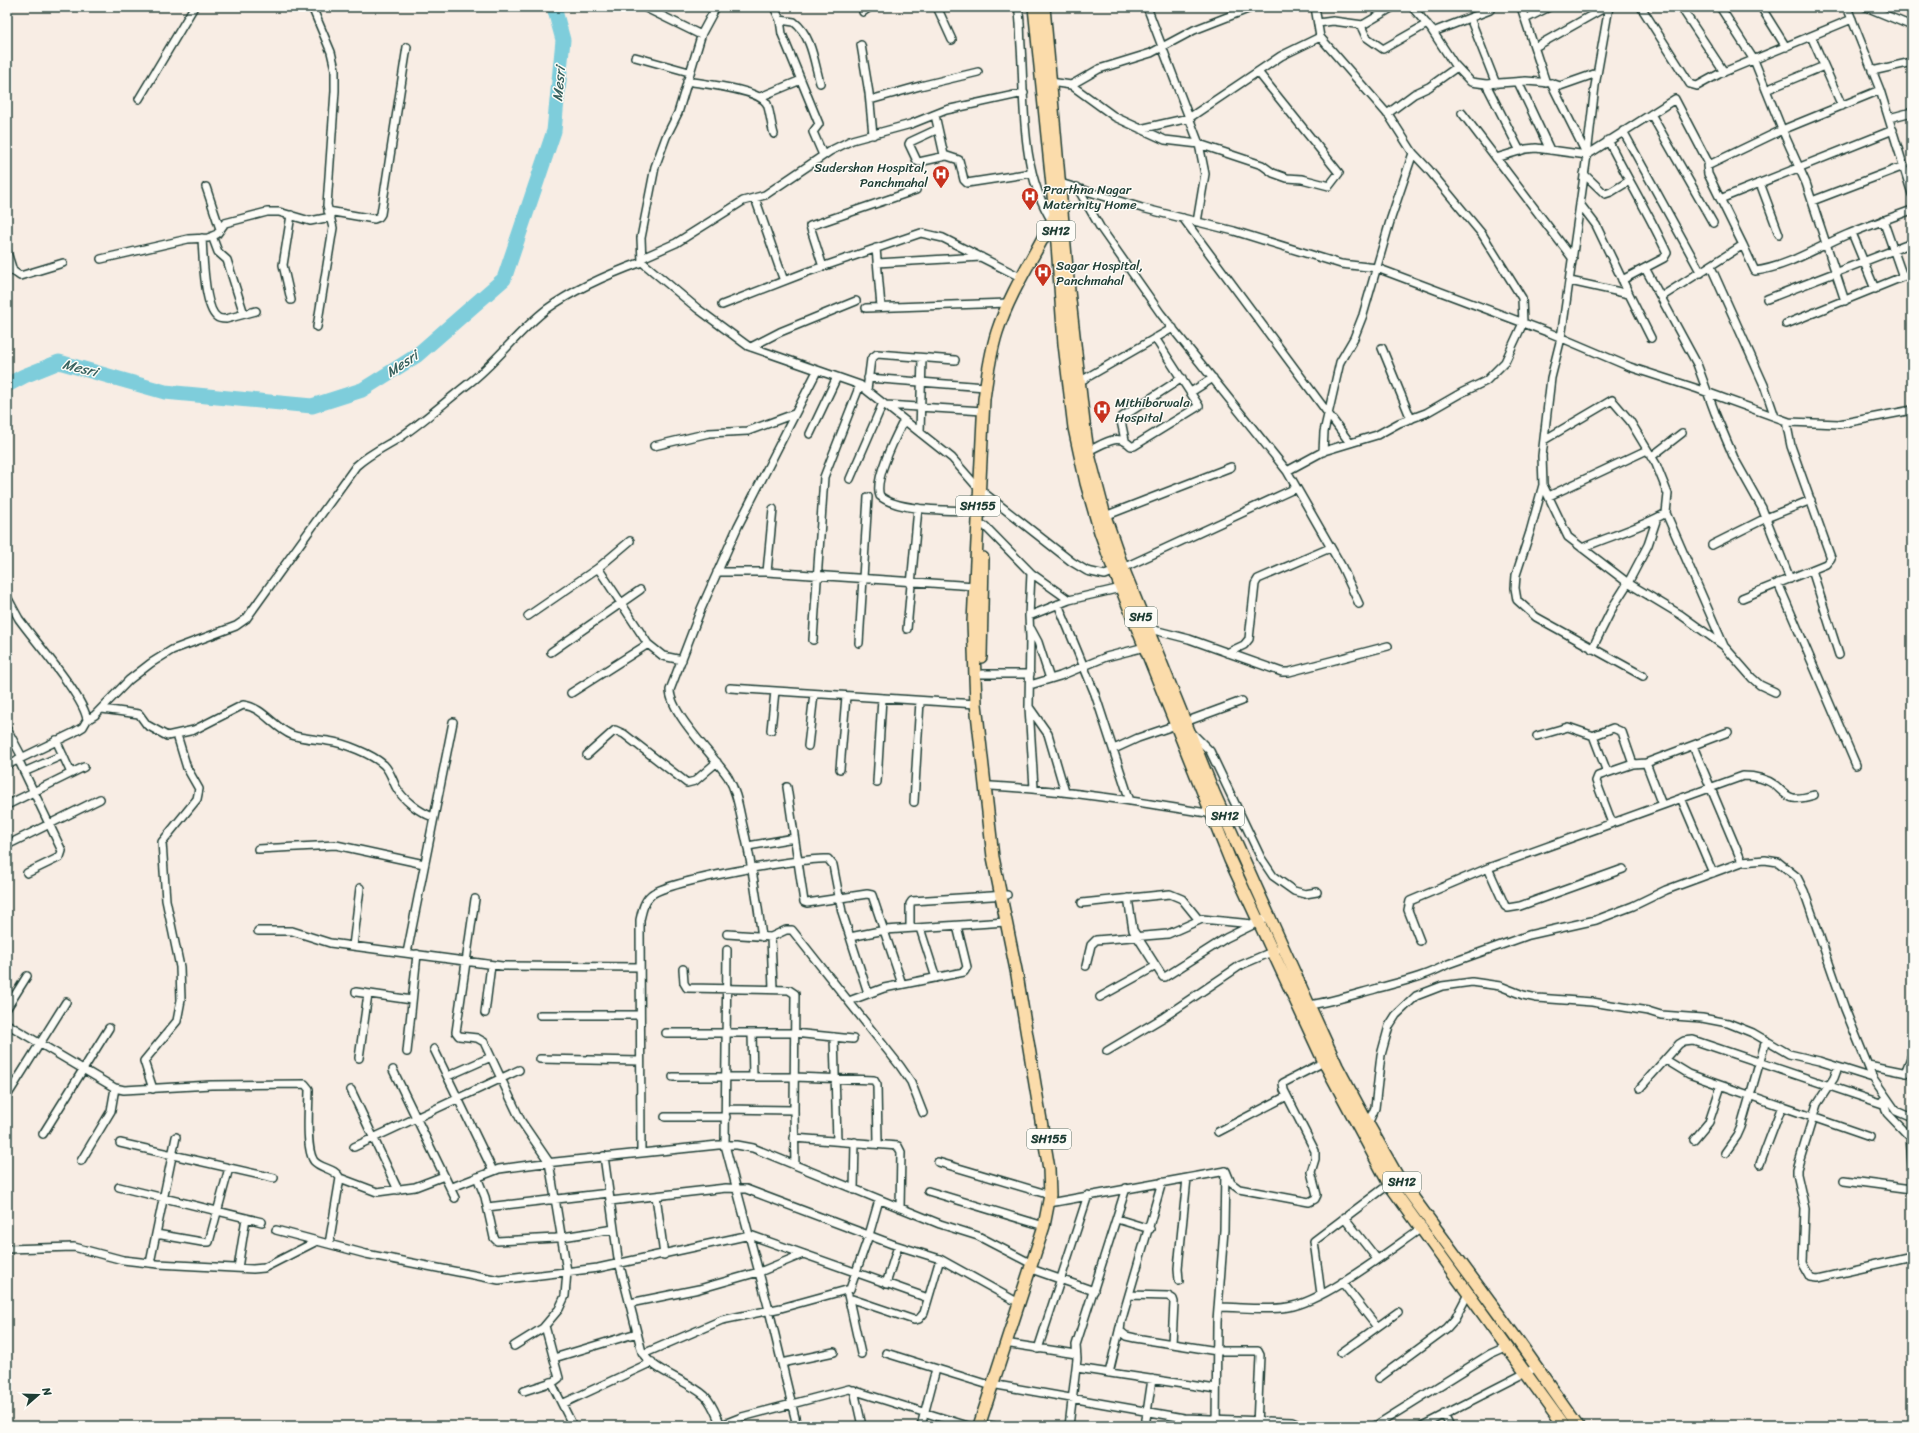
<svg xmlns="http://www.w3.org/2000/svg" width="1919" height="1433" viewBox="0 0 1919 1433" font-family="Sriracha,sans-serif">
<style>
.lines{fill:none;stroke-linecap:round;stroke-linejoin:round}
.river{stroke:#7ecddb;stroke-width:15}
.street-casing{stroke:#1f3d34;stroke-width:10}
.primary-casing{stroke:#1f3d34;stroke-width:14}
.street{stroke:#fdfcf7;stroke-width:7}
.primary{stroke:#fbdcab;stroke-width:11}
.labels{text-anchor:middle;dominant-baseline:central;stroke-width:3;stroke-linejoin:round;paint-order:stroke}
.shield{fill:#fdfcf7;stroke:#62766e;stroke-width:1}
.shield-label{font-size:12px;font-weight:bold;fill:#1f3d34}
.poi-label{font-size:13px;fill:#1f3d34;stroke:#fdfcf7;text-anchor:start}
.water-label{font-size:14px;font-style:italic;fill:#37615e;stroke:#fdfcf7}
</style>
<rect width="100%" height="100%" fill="#f8ede4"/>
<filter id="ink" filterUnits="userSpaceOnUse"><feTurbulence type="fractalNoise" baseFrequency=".025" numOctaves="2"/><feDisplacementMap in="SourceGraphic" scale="8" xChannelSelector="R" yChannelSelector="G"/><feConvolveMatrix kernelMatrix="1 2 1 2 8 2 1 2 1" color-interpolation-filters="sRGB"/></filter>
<g filter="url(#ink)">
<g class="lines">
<path class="river" d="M 7,385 L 24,376 L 59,362 L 165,392 L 312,406 L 362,390 L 416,356 L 504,279 L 554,131 L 563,40 L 554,7"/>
<defs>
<path id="street" d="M 312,7 L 331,52 L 335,69 L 335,91 L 327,205 L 333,228 L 317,327
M 644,7 L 701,35
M 716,7 L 702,33 L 678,113 L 666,137 L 655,167 L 641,238 L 642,262 L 698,309 L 748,346 L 860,385 L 952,458 L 979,489 L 1072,562 L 1087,571 L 1105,575 L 1123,568 L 1296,488
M 774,7 L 780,20 L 782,34 L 819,124 L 813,132 L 823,155
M 937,7 L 952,40
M 1018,7 C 1021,20 1020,34 1021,46 C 1025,105 1020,170 1052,221
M 1147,7 L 1199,144 L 1205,174 L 1197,222
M 1393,7 L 1361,26 L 1366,37 L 1383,49 L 1427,24
M 1412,7 L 1431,29 L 1454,64 L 1471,82 L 1486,84 L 1526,81 L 1551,83 L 1560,86 L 1597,73
M 1521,7 L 1546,83
M 1609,7 L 1595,86 L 1587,155 L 1561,338 L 1551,378 L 1542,456 L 1543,485 L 1530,532 L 1516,575 L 1515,588 L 1517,600 L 1536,617 L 1643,676
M 1641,7 L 1690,84 L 1697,86 L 1719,74 L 1852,19
M 1681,7 L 1724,72
M 1720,7 L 1754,60 L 1781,127 L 1806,183 L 1845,301
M 1761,7 L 1786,47
M 1847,7 L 1880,90 L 1912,194
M 1866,7 L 1912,26
M 863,12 L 870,7
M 1470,18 L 1496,84
M 1525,19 L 1549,7
M 780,20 L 794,22 C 812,36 814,62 820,83
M 1318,23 L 1333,21 L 1363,25
M 1433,32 L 1490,10
M 1811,36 L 1842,106
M 861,45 L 869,93 L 873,135
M 1535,47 L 1606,7
M 635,57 L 689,72
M 1872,71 L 1912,62
M 687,81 C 704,84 759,89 767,104 C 770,111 771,125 774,134
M 1050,82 L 1071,85 L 1115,117 L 1165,140 L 1199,144 L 1262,165 L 1273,173 L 1287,178 L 1302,179 L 1329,186 L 1339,173 L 1258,72
M 1518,82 L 1550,150
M 1551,83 L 1587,155
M 1486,84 L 1520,151
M 1071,85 L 1099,69 L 1151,53 L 1194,30 L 1253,7
M 1766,90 L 1824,66
M 760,97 L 801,80
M 139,99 L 194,7
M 870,100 L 920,86 L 978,72
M 1462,113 L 1573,259
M 1387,114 L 1414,94 L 1429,87 L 1457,67
M 1651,114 L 1713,223
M 935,115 L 944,155 L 959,160 L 964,180 L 967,183 L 1032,173
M 1889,118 L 1912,112
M 938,129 L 910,142 L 909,144 L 917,161 L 919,162 L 946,156
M 1140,129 L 1189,118 L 1281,56 L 1320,37
M 1623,131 L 1701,273
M 1608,140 C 1627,178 1649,214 1667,253 L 1664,258 L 1622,280
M 1496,158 L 1526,149 L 1536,148 L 1587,155 L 1675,99 L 1709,164
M 1584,174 L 1605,194 L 1611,192 L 1629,181
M 1057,182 L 1142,208 L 1234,231 L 1341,264 L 1377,268 L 1550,333 L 1630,367 L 1698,389 L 1789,422 L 1839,424 L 1912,410
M 1760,183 L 1779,234
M 206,187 L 220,229
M 1077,187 L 1100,227 L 1161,314 L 1287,471 L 1342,567 L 1359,604
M 755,198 L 784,281
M 1720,199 L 1893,130
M 1812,201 L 1904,166
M 1580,204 L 1596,225 L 1629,294
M 328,211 L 374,219 L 379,217 L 381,214 L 407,47
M 291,215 L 283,265 L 291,300
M 1183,218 L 1350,443
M 1883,220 L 1903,277
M 1852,233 L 1875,289
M 212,236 L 218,252 L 227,260 L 244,314
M 202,238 C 203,254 204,308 217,317 C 219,319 223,319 226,319 L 256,311
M 1743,245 L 1708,174 L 1707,166 L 1782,130 L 1880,90
M 876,248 L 881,307
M 7,252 L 13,271 L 20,276 L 63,263
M 642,258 L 676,243 L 743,201 L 765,195 L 830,151 L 852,140 L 911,124 L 946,110 L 1024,93
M 101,259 L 188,239 L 208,238 L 217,234 L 225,223 L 267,212 L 279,212 L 310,221 L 331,217
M 877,263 L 981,257
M 823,267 L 810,226 L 916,190
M 1711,267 L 1764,385 L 1775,417
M 1645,268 L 1697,364 L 1715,413 L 1734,458 L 1762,508 L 1790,579
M 1570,281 L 1629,294 L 1651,338
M 1661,297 L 1743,245 L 1755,271 C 1787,267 1816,248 1846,235 C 1868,226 1890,218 1912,210
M 1767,299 L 1912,243
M 722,305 L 807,272 L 921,233 L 943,238 L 1022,278
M 866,308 L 1008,303
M 1786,324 L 1912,273
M 751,347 L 780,332 L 856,301
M 1382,348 L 1411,419
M 868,378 L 985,387
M 1079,382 L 1173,328
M 867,390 L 871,359 L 877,354 L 955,360
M 1191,392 L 1213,378
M 886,405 L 983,411
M 904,420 C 896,436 873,480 880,496 C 898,512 954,510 978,511
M 920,432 L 922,358
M 810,434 L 837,377
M 1125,440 L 1121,421 L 1122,417 L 1182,378
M 1544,440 L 1612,400 L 1630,421 L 1656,464 L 1668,494 L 1666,513 L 1724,646
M 654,446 L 709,433 L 748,431 L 794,414
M 1088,451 C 1104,444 1117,432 1131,446 L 1134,446 L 1199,406 L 1155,338
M 1323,452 L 1324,432 L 1340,362 L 1354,338 L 1363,315 L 1391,218 L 1413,153
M 1651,457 L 1682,433
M 1287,471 L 1324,451 L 1377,435 L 1399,423 L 1426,413 L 1461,393 L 1486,381 L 1505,362 L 1523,323 L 1522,298 L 1482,234 L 1429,170 L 1413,153 L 1390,117 L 1320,37 L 1315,7
M 850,479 L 883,403
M 1543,485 L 1568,537 L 1628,583 L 1681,615 L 1724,646 L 1752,678 L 1760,685 L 1775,692
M 1549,496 L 1647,450
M 1105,516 L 1231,467
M 985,526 L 1031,573 L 1069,600
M 1712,545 L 1766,518 L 1811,500
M 1582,548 C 1610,536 1640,528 1666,513
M 598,568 L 648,644 L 663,656 L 682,660
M 1812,570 L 1839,655
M 717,572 L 767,572 L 975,586
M 767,572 L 773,509
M 1031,573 L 1029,616 L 1030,637 L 1029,707 L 1034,788
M 1778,583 L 1856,765
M 7,597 C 11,604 15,612 19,619 C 34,640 85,698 87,720 L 83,727 L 73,733 L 7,765
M 1742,598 L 1826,564 L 1831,558 L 1791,446 L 1786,421
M 1058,604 L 1095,694 L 1130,801
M 528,616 L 598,568 L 630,541
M 1029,616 L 1069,600 L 1121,588
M 1146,628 L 1189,639 L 1282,672 L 1289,672 L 1388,646
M 907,629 L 918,508
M 1031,629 L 1038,642 L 1050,679
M 813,640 L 824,477 L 860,385
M 859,643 L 868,497
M 1592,649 L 1614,605 L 1628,583 L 1648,545 L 1657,518
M 551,652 L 640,590
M 1227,653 L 1244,645 L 1249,639 L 1255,584 L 1258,579 L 1330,548
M 982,674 L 1030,674
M 1030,685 L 1060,676 L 1106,657 L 1145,647
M 730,688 L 976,704
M 571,693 L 648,644
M 1029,707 L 1048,734 L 1065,792
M 102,709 L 139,714 L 147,725 L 167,736 L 194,730 L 243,705 C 263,707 274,728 292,735 C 303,739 317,739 328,741 C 344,743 372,754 384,765 C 390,771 392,779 396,787 C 403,800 419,812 433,817
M 87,720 L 95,715 L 129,680 L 151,663 L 172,650 L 236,626 L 246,619 L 356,466 C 369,454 384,447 399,438 C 423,422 445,402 468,384 C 497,362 518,331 547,309 C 576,288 609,274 642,262
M 1185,722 L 1242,701
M 7,729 L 22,757
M 771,730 L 775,691
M 1191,732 L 1210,751 L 1261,858 L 1273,876 L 1294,891 L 1305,894 L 1317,892
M 1537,736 L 1568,727 L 1594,736
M 56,740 L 71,773
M 808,746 L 814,694
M 1693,746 L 1742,862
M 1114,749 L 1138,738 L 1176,725
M 587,755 L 615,730 L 624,734 L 687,783 L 695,781 L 717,762
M 18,759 L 62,851 L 60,857 L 27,873
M 1646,763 L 1662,805
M 840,769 L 846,696
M 24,772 L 63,755
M 1607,772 L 1594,738 L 1595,735 L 1613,728 L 1622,732 L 1633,764
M 877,782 L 882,698
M 991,786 C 1066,790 1139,802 1213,814
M 787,787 L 804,902 L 807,903 L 867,894 L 872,895 L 902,984
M 1681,798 L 1713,873
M 914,802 L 920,701
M 7,805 L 84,767
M 1612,823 L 1596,781 L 1598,776 L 1633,764 L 1646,763 L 1728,732
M 7,845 L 100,799
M 748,846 L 794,838
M 258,849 L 336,845 L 424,864
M 1488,868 L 1505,906 L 1508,908 L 1520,906 L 1623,869
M 1128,898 L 1133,930 L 1163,977 L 1165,977 L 1226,938 L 1269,917
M 475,899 L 456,1032 L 459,1036 L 477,1038 L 484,1042 L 521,1121 L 549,1162 L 567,1271 L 565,1296 L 559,1309 L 543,1328 L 514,1346
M 1082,903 L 1170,894 L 1182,899 L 1199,920
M 910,928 L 910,904 L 912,901 L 1007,895
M 920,928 L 936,978
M 258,931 L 292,931 L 330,943 L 502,966 L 640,967
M 727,934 L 771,937 L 786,930 L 792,930 L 900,1066 L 911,1082 L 923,1113
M 762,937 C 757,899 752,863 743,826 C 739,809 737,792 728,777 C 714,756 670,713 670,690 L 701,609 L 738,526 L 817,371
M 771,937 L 773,989
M 850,937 L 885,930 L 1006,922
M 1420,941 L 1408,910 L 1410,901 L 1488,868 L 1743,776 C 1755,776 1765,778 1775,785 C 1781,790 1785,796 1793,798 C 1801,799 1807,797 1814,795
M 353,946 L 360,888
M 727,950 L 725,1145 L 769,1310 L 797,1426
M 407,953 L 453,722
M 1086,966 L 1091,945 L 1096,940 L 1168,934 L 1202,919 L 1252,924
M 683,969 L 684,983 L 687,988 L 789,990 L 795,994 L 794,1110 L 795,1165
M 356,992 L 412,1000
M 1100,997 L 1156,966
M 849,1001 L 884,988 L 964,972 L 967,967 L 957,926
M 1309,1005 C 1331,1002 1353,995 1375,989 C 1400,982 1425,977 1448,964 L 1529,935 L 1596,920 L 1633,906 L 1666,890 L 1742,862 L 1765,860 L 1778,862 L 1797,877 L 1804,891 L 1845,1009 L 1873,1078
M 7,1008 L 27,976
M 485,1013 L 491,965
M 540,1015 L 640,1015
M 7,1024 L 115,1088 L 124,1090 L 211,1085 L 305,1084 L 309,1089 C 309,1105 305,1149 314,1161 C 321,1169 335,1168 340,1178 L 329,1244
M 666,1033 L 794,1033 L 853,1039
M 752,1033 L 753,1077
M 834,1037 L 837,1141
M 434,1049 L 493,1171
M 1107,1051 L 1164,1017 L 1241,965 L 1283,947
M 407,1052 L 417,954
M 359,1058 L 368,994
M 540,1059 L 640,1061
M 1666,1060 L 1689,1074 L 1717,1084 L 1870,1137
M 1868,1065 L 1912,1074
M 1838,1067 L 1834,1078 L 1817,1104 L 1797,1169 L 1797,1174 L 1805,1209 L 1803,1263 L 1811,1277 L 1818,1278 L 1912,1257
M 393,1070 L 455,1198
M 1905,1073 L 1912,1055
M 448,1076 L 491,1057
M 673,1077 L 794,1077 L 874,1080 L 877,1085 L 878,1143
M 1640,1088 L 1679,1044 L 1684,1041 L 1693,1040 L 1883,1104
M 153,1089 L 144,1061 L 177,1021 L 181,1000 L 180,967 L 166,900 L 162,842 L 197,799 L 199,789 L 187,768 L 177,735
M 351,1090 L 398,1190
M 7,1096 L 66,1002
M 1883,1100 L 1887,1113 L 1910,1137 L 1912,1164
M 726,1109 L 794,1110
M 665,1117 L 726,1117
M 1368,1124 L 1375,1108 L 1381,1055 L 1389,1026 L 1396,1015 L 1416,996 L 1442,986 L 1472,982 L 1500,986 L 1523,995 L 1537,998 L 1592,1002 L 1648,1011 L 1661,1015 L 1702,1018 L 1728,1023 L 1753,1033 L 1789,1054 L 1819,1061 L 1873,1078 L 1896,1111 L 1912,1118
M 1218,1132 L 1287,1096
M 43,1134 L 109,1028
M 794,1138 L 898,1146 L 901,1152 L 900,1208
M 1694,1140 L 1709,1122 L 1721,1086
M 120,1143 L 274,1178
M 354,1147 L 519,1070
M 641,1153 L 640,920 C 642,911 644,901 651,895 C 667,881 804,857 828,859 L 833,865 L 842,912 L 868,993
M 1725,1153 L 1737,1136 L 1741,1127 L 1766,1040
M 604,1156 L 618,1258 L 642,1352 C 653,1372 688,1380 705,1396 C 713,1404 716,1415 721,1425
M 81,1161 L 111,1111 L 115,1088
M 938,1162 L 1050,1195
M 1760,1164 L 1782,1106
M 477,1177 L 485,1197 L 494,1238 L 497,1241 L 556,1238 L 614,1229
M 340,1178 L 377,1192 L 415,1187 L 444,1176
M 1844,1180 L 1912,1189
M 1162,1182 L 1121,1322 L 1120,1331 L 1126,1336 L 1135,1338 L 1217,1351 L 1258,1351 L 1260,1355 L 1257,1426
M 119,1187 L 262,1222
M 450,1188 L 499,1169 L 536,1164 L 718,1145 L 737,1145 L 753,1148 L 940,1224 L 978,1236 L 1032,1264
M 854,1190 L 855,1142
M 928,1191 L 1044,1226
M 656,1196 L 664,1255
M 610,1201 L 726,1188 L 746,1189 L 892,1244 L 940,1259 L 1019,1303
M 1055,1202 L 1226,1171 L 1231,1183 L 1239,1189 L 1309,1202 L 1315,1199 L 1317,1195 L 1311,1172 L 1315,1159 L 1315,1151 L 1284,1090 L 1283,1083 L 1324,1062
M 487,1207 L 609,1193
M 1344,1217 L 1377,1259
M 1117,1219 L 1150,1229
M 276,1230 L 366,1254 L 499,1280 L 598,1268 L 750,1235 L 928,1298
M 156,1234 L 202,1242 L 209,1242 L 229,1168
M 7,1249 L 74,1247 L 123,1260 L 158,1264 L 253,1269 L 264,1268 L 317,1241
M 150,1263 L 176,1137
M 238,1268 L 246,1218
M 1034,1270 L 1094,1291
M 1179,1281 L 1178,1268 L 1187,1178
M 1342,1282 L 1377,1327
M 886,1284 L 898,1246
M 1321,1294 L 1314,1241 L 1392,1182
M 848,1295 L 861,1354
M 1129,1295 L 1168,1296 L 1173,1299 L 1174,1302 L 1172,1344
M 849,1298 L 914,1320 L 919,1319 L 924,1313 L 940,1259
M 630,1303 L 699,1289 L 762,1271 L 803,1254
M 1218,1307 C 1241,1307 1265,1311 1288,1307 C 1324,1302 1391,1249 1423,1227
M 1011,1344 L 1076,1354
M 1038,1349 L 1088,1195
M 886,1353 L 992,1386
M 1341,1353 L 1398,1312
M 643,1354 L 722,1320 L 781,1308 L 850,1289 L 869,1235 L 879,1200
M 554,1358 L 637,1333
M 782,1363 L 834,1352
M 1077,1368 L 1216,1389
M 1109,1373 L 1120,1327
M 1379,1378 L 1447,1328 L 1455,1319 L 1468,1294
M 551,1382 L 573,1426
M 997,1385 L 1184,1418 L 1292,1422 L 1301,1426
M 854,1390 L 862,1426
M 524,1391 L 555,1381 L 559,1378 L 545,1326
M 562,1404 L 652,1362
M 1444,1414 L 1450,1426
M 985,1425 L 993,1426
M 719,1426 L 742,1417 L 849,1389 L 968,1426
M 921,1426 L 936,1369
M 1069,1426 L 1077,1359 L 1076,1345 L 1126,1188
M 1145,1426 L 1152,1379
M 1216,1426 L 1217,1322 L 1224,1230 L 1225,1171
M 1375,1426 L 1490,1354 L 1508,1346
M 1422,1426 L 1537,1367"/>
<path id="primary" d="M 1034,7 L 1055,215 L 1064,344 L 1074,428 L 1086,483 L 1100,532 L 1111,563 L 1230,860 L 1324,1062 L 1389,1184 L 1564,1426
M 1044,7 L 1069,291 L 1084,423 L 1088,451 L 1105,516 L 1123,568 L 1214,793 L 1309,1005 L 1337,1066 L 1368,1124 L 1398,1177 L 1519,1342 L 1578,1426
M 981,657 L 983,558
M 979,1426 L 1044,1226 L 1050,1195 L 1049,1169 L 1017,975 L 993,857 L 976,704 L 973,622 L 984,399 C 987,377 990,354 997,332 C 1010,292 1035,255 1054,217"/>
</defs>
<use href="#street" class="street-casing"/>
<use href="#primary" class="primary-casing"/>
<use href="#street" class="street"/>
<use href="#primary" class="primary"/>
</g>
</g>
<defs>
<symbol id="hospital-pin" viewBox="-11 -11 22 30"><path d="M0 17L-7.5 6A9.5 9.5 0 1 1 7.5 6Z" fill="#c8321e" stroke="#fdfcf7"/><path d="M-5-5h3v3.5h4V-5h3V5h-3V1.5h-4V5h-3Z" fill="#fff"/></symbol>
</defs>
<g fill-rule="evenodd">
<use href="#hospital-pin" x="931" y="164" width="20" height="27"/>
<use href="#hospital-pin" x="1020" y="186" width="20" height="27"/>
<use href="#hospital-pin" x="1033" y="262" width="20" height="27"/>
<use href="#hospital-pin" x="1092" y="399" width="20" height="27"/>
</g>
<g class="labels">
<g class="shield">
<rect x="1037" y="221" width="38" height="20" rx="3"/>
<rect x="956" y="496" width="44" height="20" rx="3"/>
<rect x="1125" y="607" width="32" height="20" rx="3"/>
<rect x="1206" y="806" width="38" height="20" rx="3"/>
<rect x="1027" y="1129" width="44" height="20" rx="3"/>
<rect x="1383" y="1172" width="38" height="20" rx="3"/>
</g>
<g class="shield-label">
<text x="1056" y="231">SH12</text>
<text x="978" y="506">SH155</text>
<text x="1141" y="617">SH5</text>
<text x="1225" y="816">SH12</text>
<text x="1049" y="1139">SH155</text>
<text x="1402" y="1182">SH12</text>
</g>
<g class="poi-label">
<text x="928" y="167" text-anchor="end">Sudershan Hospital,<tspan x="928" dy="15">Panchmahal</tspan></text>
<text x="1043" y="189">Prarthna Nagar<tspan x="1043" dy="15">Maternity Home</tspan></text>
<text x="1056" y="265">Sagar Hospital,<tspan x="1056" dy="15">Panchmahal</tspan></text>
<text x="1115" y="402">Mithiborwala<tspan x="1115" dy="15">Hospital</tspan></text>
</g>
<g class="water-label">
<text transform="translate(559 84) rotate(-85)">Mesri</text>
<text transform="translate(402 364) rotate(-34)">Mesri</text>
<text transform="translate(80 368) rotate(14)">Mesri</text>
</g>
</g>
<rect width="1919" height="1433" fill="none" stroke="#fdfcf7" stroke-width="24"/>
<rect x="12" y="12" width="1895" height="1409" fill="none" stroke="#1f3d34" stroke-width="1.5" filter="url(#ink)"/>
<g transform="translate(38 1395) rotate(70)" stroke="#fdfcf7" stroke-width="3" paint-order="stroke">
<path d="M0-3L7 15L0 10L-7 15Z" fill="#1f3d34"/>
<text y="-6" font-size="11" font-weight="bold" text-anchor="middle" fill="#1f3d34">N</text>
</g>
</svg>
